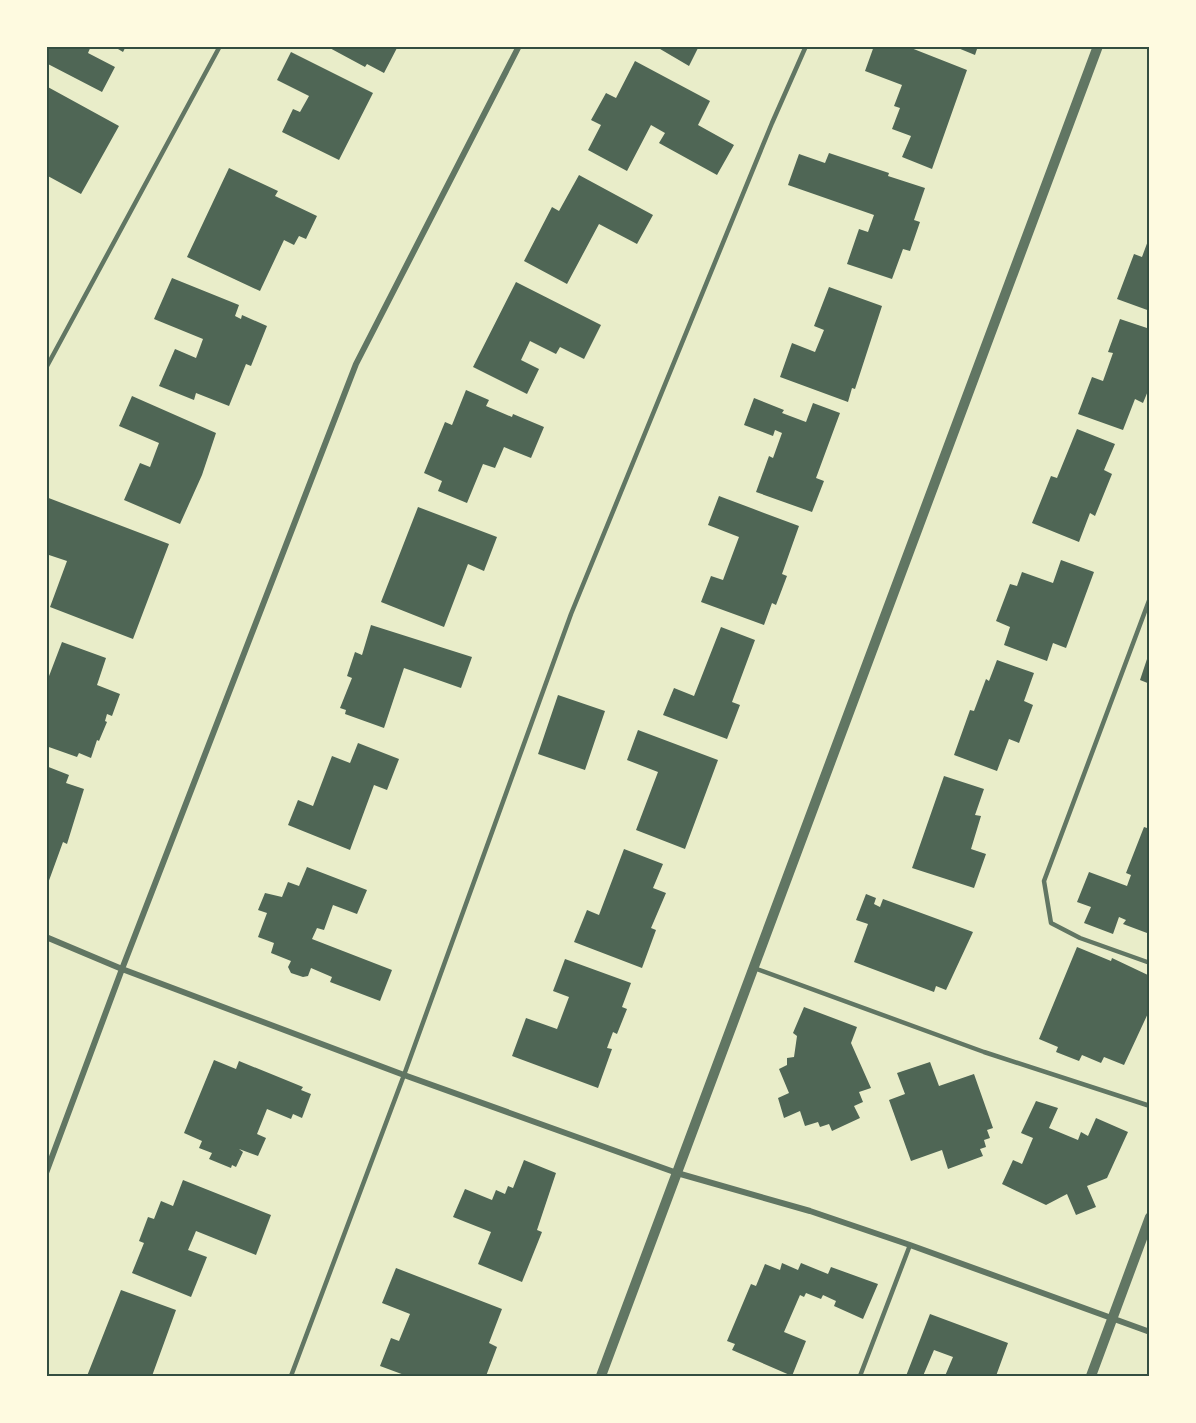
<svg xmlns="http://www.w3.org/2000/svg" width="1196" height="1423" viewBox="0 0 1196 1423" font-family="Roboto,sans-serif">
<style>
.building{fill:#4f6655}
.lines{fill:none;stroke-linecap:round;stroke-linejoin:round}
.service{stroke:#617663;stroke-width:4.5}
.minor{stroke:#617663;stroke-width:6}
.tertiary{stroke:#617663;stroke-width:10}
.neatline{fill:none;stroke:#344e41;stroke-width:2}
</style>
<rect width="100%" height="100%" fill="#e9edc9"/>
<path class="building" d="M 46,46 L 91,46 L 88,53 L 115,67 L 102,92 L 46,63 Z
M 113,46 L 126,46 L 123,52 Z
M 326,46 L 398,46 L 384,73 L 367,64 L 365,67 Z
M 655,46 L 699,46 L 689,66 Z
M 874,46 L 906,46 L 967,70 L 932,169 L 902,157 L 911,136 L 892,129 L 900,108 L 894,106 L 902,85 L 865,71 Z
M 953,46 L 978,46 L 975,55 Z
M 291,52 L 373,93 L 339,160 L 282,132 L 293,109 L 300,112 L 309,96 L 277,80 Z
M 635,61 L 710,101 L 698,125 L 734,145 L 717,175 L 659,143 L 665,133 L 651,125 L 627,171 L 588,150 L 601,125 L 591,120 L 606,93 L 616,98 Z
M 46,86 L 119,126 L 81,194 L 46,175 Z
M 829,153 L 889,173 L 888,176 L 925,188 L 914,220 L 920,222 L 910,251 L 903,249 L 892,279 L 847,264 L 859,229 L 868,232 L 874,215 L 788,185 L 799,154 L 825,163 Z
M 229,168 L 278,191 L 275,196 L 317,216 L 306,239 L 299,236 L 294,245 L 284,240 L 260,291 L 187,257 Z
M 579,175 L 653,215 L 637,244 L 599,224 L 567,284 L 524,261 L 552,207 L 559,211 Z
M 1149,238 L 1150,238 L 1150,311 L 1117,299 L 1134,254 L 1142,257 Z
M 172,278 L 239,305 L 235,316 L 241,319 L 242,315 L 267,326 L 251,366 L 246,364 L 229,406 L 196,393 L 194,400 L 159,386 L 175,349 L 196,358 L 203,339 L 154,319 Z
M 516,282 L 601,325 L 584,359 L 560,347 L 556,354 L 530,341 L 521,360 L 539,369 L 527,394 L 473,367 Z
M 829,287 L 882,306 L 855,389 L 852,388 L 848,402 L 780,377 L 792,343 L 815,352 L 824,330 L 814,326 Z
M 1120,319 L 1150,329 L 1150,386 L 1143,403 L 1135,399 L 1123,430 L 1078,414 L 1092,377 L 1103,381 L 1113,353 L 1108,352 Z
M 466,390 L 489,400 L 486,406 L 512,417 L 513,414 L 544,427 L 531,458 L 504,447 L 495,468 L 483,464 L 467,503 L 438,491 L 442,481 L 424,473 L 445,422 L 452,425 Z
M 132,396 L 216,433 L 202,475 L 180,524 L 124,500 L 140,463 L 150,467 L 159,443 L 119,426 Z
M 754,398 L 784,410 L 782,413 L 806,422 L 813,403 L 840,413 L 816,478 L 824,481 L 812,512 L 756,492 L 769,456 L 773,458 L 782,433 L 775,430 L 773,436 L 744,425 Z
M 1077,429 L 1115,444 L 1104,470 L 1112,474 L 1095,516 L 1090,513 L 1079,542 L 1032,523 L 1051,476 L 1057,478 Z
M 719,496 L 799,526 L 782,574 L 787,576 L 776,605 L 772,603 L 764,625 L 701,602 L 711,576 L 723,580 L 739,537 L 708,525 Z
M 46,497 L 169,544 L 133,639 L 50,607 L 67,561 L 46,554 Z
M 418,507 L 497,537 L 484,571 L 468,564 L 444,627 L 381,602 Z
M 1061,560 L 1094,572 L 1066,648 L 1053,643 L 1047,661 L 1004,645 L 1010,627 L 996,621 L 1010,584 L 1017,586 L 1022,572 L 1053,583 Z
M 371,625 L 472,657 L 461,688 L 404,668 L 384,728 L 345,714 L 346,710 L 340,708 L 352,678 L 347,676 L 355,652 L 362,655 Z
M 721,627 L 755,640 L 732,702 L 740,705 L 727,739 L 663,715 L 674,688 L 694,696 Z
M 62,642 L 106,658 L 97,685 L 120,694 L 112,716 L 107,714 L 105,721 L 107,722 L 99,741 L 97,740 L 91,758 L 79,753 L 77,757 L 46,746 L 46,684 Z
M 1149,653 L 1150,653 L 1150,684 L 1140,680 Z
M 997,660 L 1034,673 L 1024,701 L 1033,705 L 1019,743 L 1009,739 L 997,771 L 954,755 L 970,710 L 974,711 L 986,679 L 989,681 Z
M 558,695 L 605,711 L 585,770 L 538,754 Z
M 638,730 L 718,760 L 685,849 L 636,830 L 658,772 L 627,760 Z
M 358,743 L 399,759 L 387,790 L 374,785 L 350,850 L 288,825 L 298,800 L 313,806 L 332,756 L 350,763 Z
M 46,766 L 69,775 L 66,783 L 84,789 L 67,844 L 63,842 L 47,886 Z
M 944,776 L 984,789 L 975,815 L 981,816 L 971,849 L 986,854 L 974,888 L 912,868 Z
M 1144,827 L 1150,829 L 1150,930 L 1148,929 L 1147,933 L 1123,924 L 1126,920 L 1119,917 L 1113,934 L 1084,923 L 1091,907 L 1077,902 L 1089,872 L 1127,886 L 1131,875 L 1126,873 Z
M 624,849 L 663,864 L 653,888 L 666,893 L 651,928 L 656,930 L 642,968 L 574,942 L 587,910 L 599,915 Z
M 307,867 L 367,890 L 357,914 L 333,905 L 324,930 L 317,928 L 312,939 L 392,970 L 380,1001 L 330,982 L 332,977 L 311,968 L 308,976 L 303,977 L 291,973 L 288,967 L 291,961 L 271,953 L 274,943 L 258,937 L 267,913 L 258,910 L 265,893 L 282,897 L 288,882 L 299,886 Z
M 866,894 L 876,898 L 874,904 L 880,907 L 883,899 L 973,932 L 946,990 L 936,986 L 934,992 L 854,962 L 868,924 L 856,920 Z
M 1077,947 L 1111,961 L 1112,958 L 1150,976 L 1150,1009 L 1124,1065 L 1104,1057 L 1101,1063 L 1082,1055 L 1079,1061 L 1056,1052 L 1058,1047 L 1039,1039 Z
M 565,959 L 631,983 L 622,1007 L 627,1009 L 617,1034 L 613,1032 L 607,1048 L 612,1049 L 598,1088 L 512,1056 L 526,1018 L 557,1029 L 569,997 L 553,991 Z
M 804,1007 L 857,1027 L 851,1043 L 871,1088 L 859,1092 L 863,1102 L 854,1106 L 860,1118 L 832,1131 L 829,1124 L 820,1127 L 818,1122 L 805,1126 L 800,1111 L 784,1118 L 778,1098 L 789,1093 L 779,1069 L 787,1065 L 787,1058 L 794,1057 L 797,1036 L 793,1033 Z
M 214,1060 L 236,1069 L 239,1061 L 303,1087 L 301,1090 L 311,1094 L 302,1118 L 293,1114 L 291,1119 L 267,1109 L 257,1134 L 266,1138 L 258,1156 L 239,1149 L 243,1152 L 236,1167 L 232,1165 L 231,1168 L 209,1159 L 212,1153 L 199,1148 L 202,1141 L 184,1133 Z
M 930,1062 L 939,1086 L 974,1074 L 993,1128 L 987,1130 L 990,1138 L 984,1140 L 986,1147 L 980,1149 L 983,1156 L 948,1169 L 942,1150 L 911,1161 L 889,1100 L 905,1094 L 897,1073 Z
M 1036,1101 L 1058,1108 L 1049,1128 L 1078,1140 L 1081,1132 L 1088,1136 L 1096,1118 L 1128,1132 L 1107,1178 L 1087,1186 L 1096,1207 L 1076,1215 L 1067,1194 L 1046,1205 L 1002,1184 L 1013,1160 L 1022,1164 L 1033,1138 L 1021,1133 Z
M 524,1160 L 556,1173 L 537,1230 L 542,1232 L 522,1282 L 478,1264 L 491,1232 L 453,1217 L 465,1189 L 492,1200 L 496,1190 L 505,1194 L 508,1186 L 513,1188 Z
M 183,1180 L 271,1215 L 256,1255 L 196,1231 L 188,1250 L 207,1257 L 191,1297 L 132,1273 L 144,1243 L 139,1241 L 148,1217 L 154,1219 L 161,1201 L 173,1206 Z
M 782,1263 L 798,1270 L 801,1263 L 828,1274 L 831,1267 L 878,1284 L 863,1319 L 834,1306 L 836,1301 L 823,1295 L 821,1299 L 806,1293 L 804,1297 L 800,1295 L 784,1332 L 806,1341 L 792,1376 L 732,1350 L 735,1344 L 727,1341 L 751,1284 L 756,1286 L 765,1264 L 780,1270 Z
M 396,1268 L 502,1309 L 489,1343 L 497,1347 L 486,1376 L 407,1376 L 380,1366 L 391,1338 L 399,1341 L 410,1314 L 382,1303 Z
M 121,1290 L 176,1310 L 152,1376 L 87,1376 Z
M 930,1314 L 1008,1343 L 996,1376 L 945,1376 L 953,1357 L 934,1350 L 923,1376 L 906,1376 Z"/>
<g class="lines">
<path class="service" d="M 46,368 L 220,46
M 1150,598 L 1044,881 L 1051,923 L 1080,938 L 1150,963
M 754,968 L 984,1052 L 1150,1106
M 291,1376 L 404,1075 L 571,614 L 772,123 L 806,46
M 860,1376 L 910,1245"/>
<path class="minor" d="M 46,937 L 122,969 L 404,1075 L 677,1173 L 810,1211 L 910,1245 L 1150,1332
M 46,1173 L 122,969 L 356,364 L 519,46"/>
<path class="tertiary" d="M 601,1376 L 1098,46
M 1091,1376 L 1150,1217"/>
</g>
<rect width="1196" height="1423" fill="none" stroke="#fefae0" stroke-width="96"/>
<rect x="48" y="48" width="1100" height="1327" class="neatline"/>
</svg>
